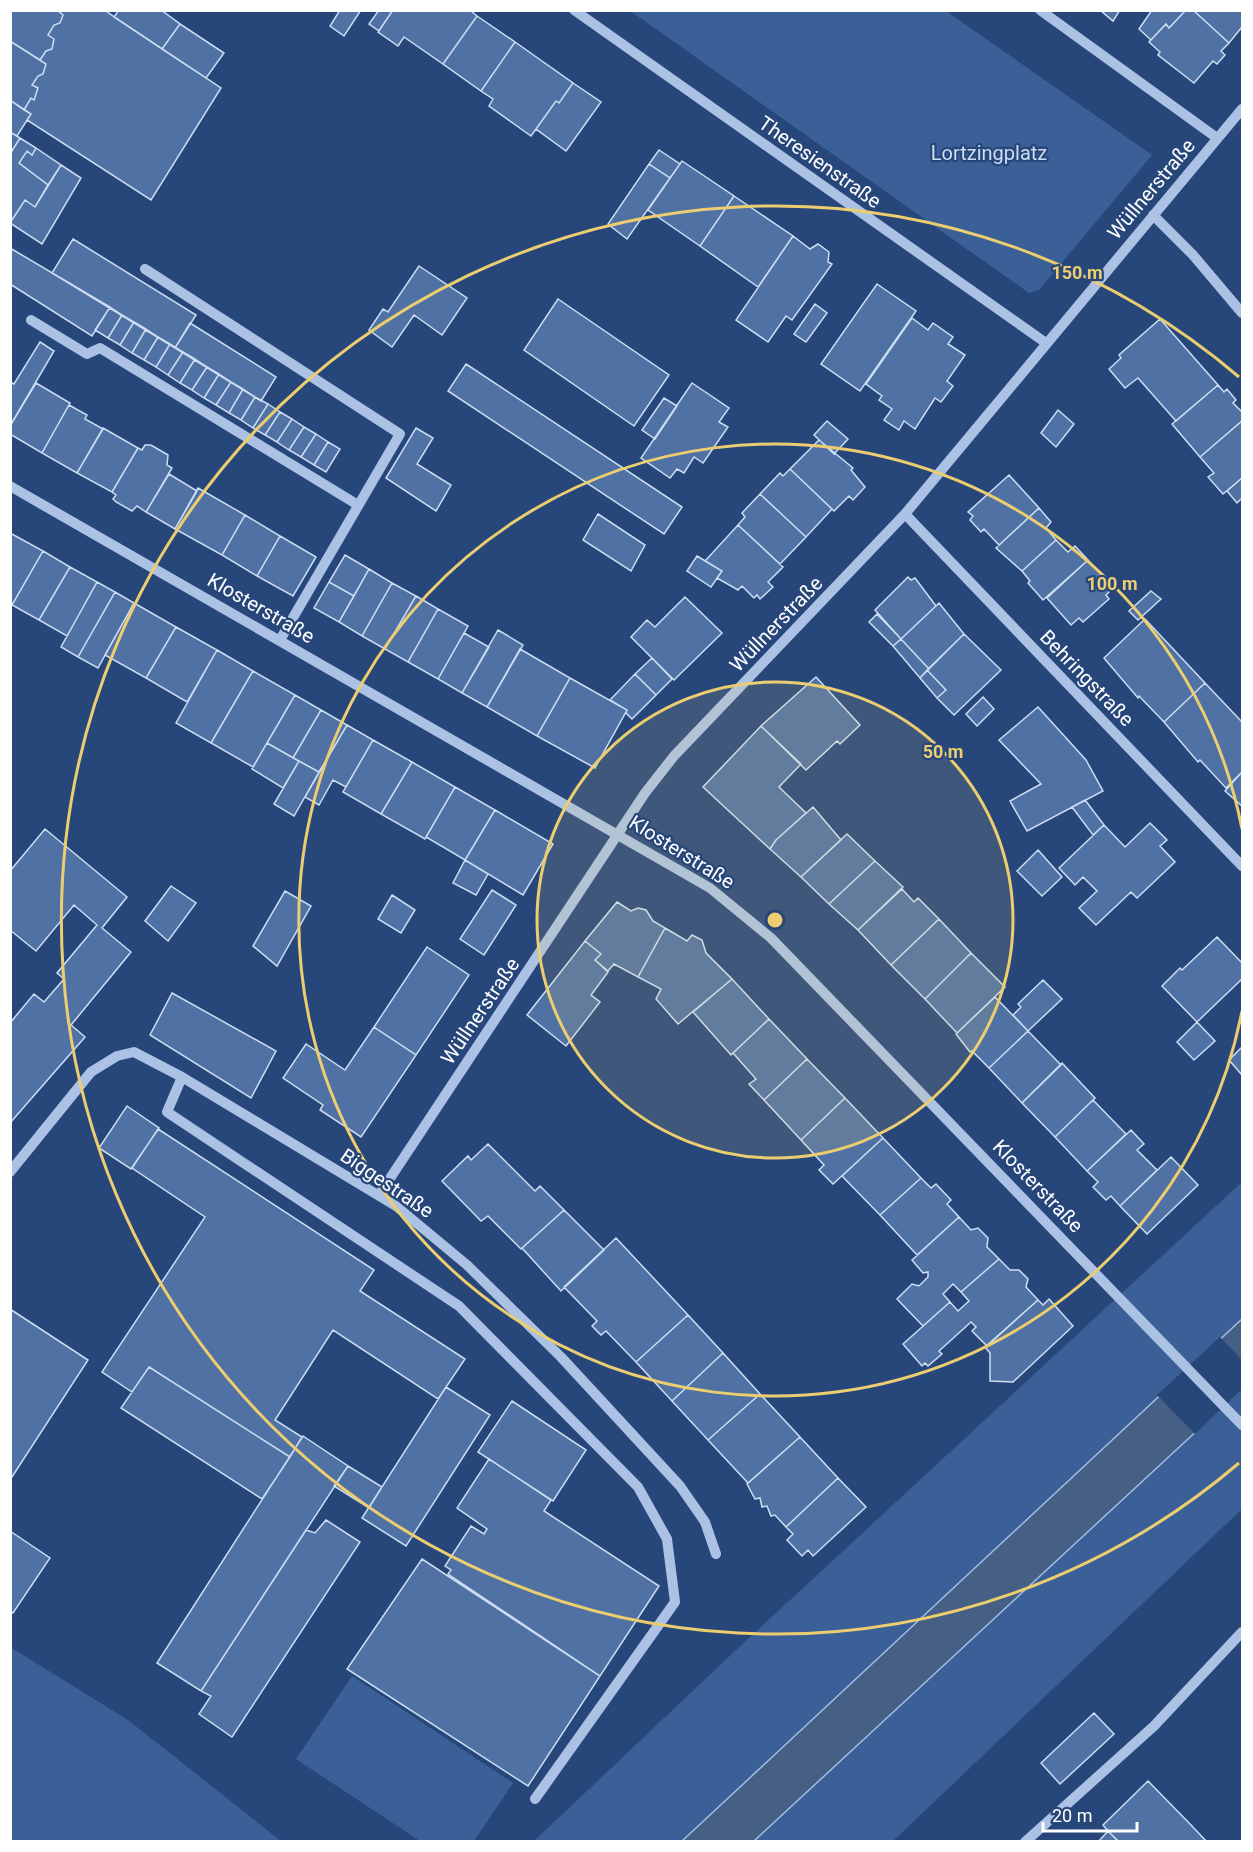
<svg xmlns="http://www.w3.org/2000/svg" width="1253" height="1852" viewBox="0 0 1253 1852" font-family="Roboto,sans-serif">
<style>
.green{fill:#3b6098}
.water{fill:#465f84;stroke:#a0bce4;stroke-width:1.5}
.pier{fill:#27477b}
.building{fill:#4f71a3;stroke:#cdddf3;stroke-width:1.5}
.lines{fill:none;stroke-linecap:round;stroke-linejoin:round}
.minor{stroke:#abc2e4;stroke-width:10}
.ring{fill:none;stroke:#ecce71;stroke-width:3}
.labels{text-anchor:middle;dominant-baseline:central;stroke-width:4.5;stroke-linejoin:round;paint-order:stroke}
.park-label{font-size:20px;fill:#cdddf3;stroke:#27477b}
.street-label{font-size:20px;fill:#fff;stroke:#27477b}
.centre{fill:#ecce71;stroke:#27477b;stroke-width:3}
.ring-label{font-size:18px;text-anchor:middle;font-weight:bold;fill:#ecce71;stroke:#27477b;stroke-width:4.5;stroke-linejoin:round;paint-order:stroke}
</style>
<rect width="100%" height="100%" fill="#27477b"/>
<path class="green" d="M 629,10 L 946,11 L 1152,155 L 1039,290 L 1029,293 Z
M 1242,1182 L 1242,1509 L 893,1841 L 533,1842 L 735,1651 Z
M 10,1647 L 128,1720 L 281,1841 L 11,1841 Z
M 352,1676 L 513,1783 L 474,1841 L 420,1841 L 296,1759 Z"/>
<path class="water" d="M 1242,1319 L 1242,1389 L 754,1841 L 681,1842 Z"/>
<path class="pier" d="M 1220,1337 L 1242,1360 L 1242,1390 L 1195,1434 L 1157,1395 Z"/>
<path class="building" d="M 10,10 L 57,10 L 63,15 L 60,23 L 54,25 L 48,35 L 54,39 L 52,49 L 46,51 L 40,60 L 10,41 Z
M 57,10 L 104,10 L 221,88 L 151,200 L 27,120 L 31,114 L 24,110 L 31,98 L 34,100 L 38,88 L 32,85 L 38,76 L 43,74 L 46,64 L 40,60 L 46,51 L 52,49 L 54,39 L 48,35 L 54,25 L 60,23 L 63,15 Z
M 119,10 L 161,10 L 180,24 L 162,49 L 114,17 Z
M 340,10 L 361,10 L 344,36 L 330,26 Z
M 379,10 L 393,10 L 379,31 L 369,24 Z
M 393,10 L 470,10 L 477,16 L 443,64 L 404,37 L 398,46 L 378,32 Z
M 1100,10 L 1120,10 L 1113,21 Z
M 1152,10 L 1186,10 L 1169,28 L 1166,24 L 1151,40 L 1139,29 Z
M 1186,10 L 1193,10 L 1229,43 L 1221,51 L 1225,55 L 1217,64 L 1213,61 L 1194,83 L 1158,55 L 1160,52 L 1149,42 L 1166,24 L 1169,28 Z
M 1193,10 L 1242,10 L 1242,27 L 1229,43 Z
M 477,16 L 515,42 L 481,91 L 443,64 Z
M 180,24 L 224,53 L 206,78 L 162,49 Z
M 10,41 L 46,64 L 43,74 L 38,76 L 32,85 L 38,88 L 34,100 L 31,98 L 24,110 L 10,100 Z
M 515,42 L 573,83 L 559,103 L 556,101 L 531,136 L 489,106 L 493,99 L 481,91 Z
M 573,83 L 601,102 L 566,151 L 536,129 L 556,101 L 559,103 Z
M 10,100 L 31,114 L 17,136 L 10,132 Z
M 10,132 L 20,138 L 10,154 Z
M 20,138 L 36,148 L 32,155 L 27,151 L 19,163 L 48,185 L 35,207 L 25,200 L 10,223 L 10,154 Z
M 36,148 L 61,165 L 48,185 L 19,163 L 27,151 L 32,155 Z
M 659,150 L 680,164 L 670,178 L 649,164 Z
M 682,161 L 734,196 L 700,246 L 648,210 Z
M 649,164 L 670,178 L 627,239 L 608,224 Z
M 61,165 L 81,178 L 42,244 L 10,223 L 25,200 L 35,207 Z
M 734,196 L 793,236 L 758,287 L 700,246 Z
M 793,236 L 810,249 L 818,244 L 829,252 L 828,262 L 832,264 L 792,320 L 786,316 L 768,342 L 736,320 Z
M 73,239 L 196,315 L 175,348 L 52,273 Z
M 10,248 L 110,307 L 92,336 L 10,284 Z
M 419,266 L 467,298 L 442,335 L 414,315 L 392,347 L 369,330 L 383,309 L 388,312 Z
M 877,284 L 916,311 L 860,391 L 821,364 Z
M 558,299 L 669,375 L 634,426 L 524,350 Z
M 815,304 L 827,313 L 806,342 L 794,334 Z
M 110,307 L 122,315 L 108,338 L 95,330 Z
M 122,315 L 134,322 L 120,345 L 108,338 Z
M 912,318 L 928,330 L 933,323 L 953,337 L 948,344 L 965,355 L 947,381 L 953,386 L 941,402 L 935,398 L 915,429 L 904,421 L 899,430 L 884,420 L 892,409 L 879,400 L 882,396 L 866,384 Z
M 1160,319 L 1218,385 L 1176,421 L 1138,378 L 1125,388 L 1109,369 L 1121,358 L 1119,355 Z
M 134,322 L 146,329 L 132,353 L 120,345 Z
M 190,323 L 276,377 L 261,401 L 175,348 Z
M 146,329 L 158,337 L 144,360 L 132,353 Z
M 158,337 L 170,344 L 156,367 L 144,360 Z
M 40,342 L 54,351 L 10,426 L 10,382 L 14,384 Z
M 170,344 L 183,352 L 168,375 L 156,367 Z
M 183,352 L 195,359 L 180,383 L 168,375 Z
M 195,359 L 207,367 L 192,390 L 180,383 Z
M 466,364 L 682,507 L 664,534 L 448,391 Z
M 207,367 L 219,374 L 204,398 L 192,390 Z
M 219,374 L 231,382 L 216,405 L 204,398 Z
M 231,382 L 243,389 L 229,413 L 216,405 Z
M 36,383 L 70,403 L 42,453 L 10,434 L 10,426 Z
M 692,383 L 729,408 L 719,422 L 728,427 L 703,463 L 694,457 L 684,473 L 677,469 L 670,478 L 641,458 Z
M 1218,385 L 1224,392 L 1227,389 L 1236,400 L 1233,403 L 1242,412 L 1242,421 L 1200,457 L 1172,424 Z
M 243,389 L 255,397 L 241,420 L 229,413 Z
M 255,397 L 268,404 L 253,428 L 241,420 Z
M 664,398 L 677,406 L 655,439 L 642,430 Z
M 268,404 L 280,412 L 265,435 L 253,428 Z
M 69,405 L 87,415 L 85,419 L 103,429 L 77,473 L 42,453 Z
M 1058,410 L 1074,424 L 1056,447 L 1041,433 Z
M 280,412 L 292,419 L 277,442 L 265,435 Z
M 292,419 L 304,427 L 289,450 L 277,442 Z
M 827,421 L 848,439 L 834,454 L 814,435 Z
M 1242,421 L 1242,478 L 1223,494 L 1208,477 L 1214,473 L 1200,457 Z
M 304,427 L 316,434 L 301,457 L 289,450 Z
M 103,428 L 138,448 L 112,492 L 77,473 Z
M 416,428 L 433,438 L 417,464 L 451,485 L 436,511 L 386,478 Z
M 316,434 L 328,442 L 314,465 L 301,457 Z
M 819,440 L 853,468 L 851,470 L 865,487 L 853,500 L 849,496 L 834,511 L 790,469 Z
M 328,442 L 340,449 L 326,472 L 314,465 Z
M 145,445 L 151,445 L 168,455 L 167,465 L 172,468 L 146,512 L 137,506 L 132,511 L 116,502 L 113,499 L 116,495 L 112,492 L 138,448 L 142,450 Z
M 790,469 L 832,509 L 806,537 L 760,494 L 780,473 L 783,476 Z
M 169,474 L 197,491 L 175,529 L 146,512 Z
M 1009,475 L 1039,508 L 999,545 L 984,529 L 981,532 L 970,520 L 973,516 L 968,512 Z
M 1242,478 L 1242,498 L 1237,503 L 1227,491 Z
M 198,488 L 245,515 L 222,555 L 175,529 Z
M 760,494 L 806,537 L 780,564 L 738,525 L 745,517 L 742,513 Z
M 1039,508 L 1051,522 L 1046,528 L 1056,540 L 1022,571 L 996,548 Z
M 598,514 L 645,545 L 631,571 L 583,540 Z
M 245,515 L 280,536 L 257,576 L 222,555 Z
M 738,525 L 783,567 L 768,582 L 773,587 L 760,599 L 757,595 L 754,598 L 742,586 L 738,590 L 717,578 L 722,571 L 705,561 Z
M 10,533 L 43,551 L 12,605 L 10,604 Z
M 280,536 L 316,557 L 293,596 L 257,576 Z
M 1056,540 L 1068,552 L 1075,546 L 1088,560 L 1043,600 L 1028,583 L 1030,581 L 1022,571 Z
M 43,551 L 70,567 L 39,620 L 12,605 Z
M 345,555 L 369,569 L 354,596 L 329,582 Z
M 697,556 L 722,571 L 711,587 L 687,571 Z
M 1088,560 L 1113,588 L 1106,595 L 1109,599 L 1083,622 L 1079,618 L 1071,625 L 1047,598 Z
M 70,567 L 97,582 L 67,636 L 39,620 Z
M 369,569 L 392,583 L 362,636 L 339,622 Z
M 908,577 L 911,580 L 915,578 L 936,606 L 901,639 L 875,610 Z
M 97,582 L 115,592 L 78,657 L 61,647 Z
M 329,582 L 354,596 L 339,622 L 314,608 Z
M 392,583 L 416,596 L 385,649 L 362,636 Z
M 1151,591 L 1161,599 L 1138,620 L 1129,611 Z
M 115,592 L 134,603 L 98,668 L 78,657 Z
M 416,596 L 438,609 L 408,662 L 385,649 Z
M 685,597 L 722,633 L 674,680 L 631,637 L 647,620 L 655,627 Z
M 134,603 L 176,627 L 146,678 L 105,655 Z
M 939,603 L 964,634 L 929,669 L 901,639 Z
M 438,609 L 468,626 L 438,679 L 408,662 Z
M 877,614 L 901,639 L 893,646 L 869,622 Z
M 1145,619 L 1205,683 L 1164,722 L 1139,696 L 1138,698 L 1104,658 Z
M 176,627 L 217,650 L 187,702 L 146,678 Z
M 498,630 L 523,645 L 487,707 L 462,693 Z
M 464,633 L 489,647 L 462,693 L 438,679 Z
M 964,634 L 1001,670 L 954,715 L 937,698 L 946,690 L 927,670 Z
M 901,639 L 929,669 L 920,678 L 893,646 Z
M 520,649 L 570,678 L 537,736 L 487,707 Z
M 217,650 L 253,671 L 211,743 L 176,723 Z
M 652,658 L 672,679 L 656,695 L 635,674 Z
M 927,670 L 946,690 L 937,698 L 920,678 Z
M 253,671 L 295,695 L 253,767 L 211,743 Z
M 635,674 L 656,695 L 632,719 L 626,713 L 627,710 L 610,700 Z
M 816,677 L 860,725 L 840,744 L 837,741 L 806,770 L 761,726 Z
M 570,678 L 627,710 L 595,768 L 537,736 Z
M 1205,683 L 1242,722 L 1242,772 L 1226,788 L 1200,760 L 1198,762 L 1164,722 Z
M 295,695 L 321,710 L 293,758 L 267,743 Z
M 983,697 L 994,709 L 977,726 L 966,714 Z
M 1038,707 L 1086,760 L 1103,791 L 1027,831 L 1010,801 L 1041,784 L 999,740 Z
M 321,710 L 347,725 L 319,772 L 293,758 Z
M 347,725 L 373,740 L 346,787 L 333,780 L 319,805 L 305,797 Z
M 761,726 L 801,764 L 779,787 L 806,813 L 776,840 L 770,849 L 703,787 Z
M 373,740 L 412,762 L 381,814 L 343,792 Z
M 267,743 L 299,761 L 283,788 L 252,769 Z
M 299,761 L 319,772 L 294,816 L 274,804 Z
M 412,762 L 455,787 L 425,839 L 381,814 Z
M 1242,772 L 1242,806 L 1225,791 Z
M 455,787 L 495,810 L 465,860 L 426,837 Z
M 1085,800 L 1104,825 L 1093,835 L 1072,807 Z
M 813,807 L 841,840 L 801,877 L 770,849 L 776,840 Z
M 495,810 L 553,844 L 523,895 L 465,860 Z
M 1150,823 L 1167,840 L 1160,846 L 1175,862 L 1137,898 L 1131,892 L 1096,925 L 1079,908 L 1097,891 L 1083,877 L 1075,885 L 1059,868 L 1104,825 L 1125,847 Z
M 45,829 L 127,897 L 102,928 L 131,952 L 71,1025 L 85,1037 L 10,1123 L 10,1023 L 34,994 L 44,1002 L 64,979 L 57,973 L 97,925 L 74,905 L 36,951 L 10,930 L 10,871 Z
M 847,834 L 875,861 L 829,904 L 801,877 Z
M 1038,850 L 1062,877 L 1042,896 L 1017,871 Z
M 465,860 L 488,874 L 476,895 L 453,883 Z
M 875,861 L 903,887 L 858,930 L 829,904 Z
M 171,886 L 196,903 L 168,941 L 145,921 Z
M 902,889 L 914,902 L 918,898 L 939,919 L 891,965 L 858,930 Z
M 492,890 L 516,905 L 484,955 L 460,939 Z
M 285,891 L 311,906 L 277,966 L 253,946 Z
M 392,895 L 415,910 L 401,933 L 378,919 Z
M 617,902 L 631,911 L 638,908 L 646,910 L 653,921 L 665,928 L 638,977 L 614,964 L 608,971 L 595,960 L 601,954 L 585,941 Z
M 939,919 L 971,953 L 925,999 L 891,965 Z
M 665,928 L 687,941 L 692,935 L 702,940 L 706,953 L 732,979 L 678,1024 L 656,999 L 661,989 L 638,977 Z
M 1217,937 L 1242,963 L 1242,979 L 1197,1022 L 1162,986 L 1180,968 L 1182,970 Z
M 585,941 L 601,954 L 595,960 L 608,972 L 591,995 L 600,1002 L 566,1046 L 527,1015 Z
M 427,947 L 469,975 L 416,1055 L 374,1027 Z
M 971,953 L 1005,987 L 957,1033 L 925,999 Z
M 732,979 L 769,1019 L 731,1055 L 693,1012 Z
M 1043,980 L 1062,999 L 1028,1031 L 1013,1015 L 1021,1007 L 1018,1004 Z
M 172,993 L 276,1051 L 251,1098 L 150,1035 Z
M 995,997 L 1028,1031 L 989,1068 L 972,1051 L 970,1052 L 956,1034 Z
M 769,1019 L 807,1059 L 764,1100 L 749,1084 L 756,1079 L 733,1053 Z
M 1197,1022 L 1215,1041 L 1194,1060 L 1177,1042 Z
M 374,1027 L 416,1055 L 361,1137 L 320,1110 L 323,1105 L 283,1078 L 306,1044 L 345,1070 Z
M 1028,1031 L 1061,1065 L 1022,1103 L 989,1068 Z
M 1242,1047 L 1242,1075 L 1229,1060 Z
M 807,1059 L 845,1098 L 801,1140 L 764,1100 Z
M 1062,1063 L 1095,1098 L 1055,1137 L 1022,1103 Z
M 845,1098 L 883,1138 L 833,1184 L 819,1170 L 824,1165 L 801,1140 Z
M 1093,1100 L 1126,1134 L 1087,1171 L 1055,1137 Z
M 127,1106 L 159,1128 L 131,1169 L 99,1148 Z
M 158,1129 L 374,1270 L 360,1291 L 465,1359 L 438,1399 L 333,1330 L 275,1420 L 302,1437 L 290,1457 L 149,1367 L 132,1392 L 102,1372 L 205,1217 L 132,1168 Z
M 1131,1130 L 1144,1144 L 1137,1150 L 1157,1170 L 1120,1206 L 1111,1196 L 1106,1200 L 1093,1187 L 1098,1182 L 1087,1171 Z
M 883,1138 L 921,1178 L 880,1215 L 842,1176 Z
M 488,1144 L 535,1191 L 540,1186 L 564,1210 L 521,1249 L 488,1216 L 481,1221 L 442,1181 L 468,1156 L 471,1160 Z
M 1171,1157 L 1198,1185 L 1147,1234 L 1120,1206 Z
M 921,1178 L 931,1188 L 936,1184 L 951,1200 L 947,1204 L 959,1217 L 917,1255 L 880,1215 Z
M 564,1210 L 604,1250 L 561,1291 L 522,1248 Z
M 959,1217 L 971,1230 L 978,1228 L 988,1238 L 987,1247 L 999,1259 L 961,1292 L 953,1284 L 943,1294 L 950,1302 L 923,1326 L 897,1299 L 912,1284 L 919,1286 L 928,1277 L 928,1272 L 923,1273 L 912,1260 Z
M 616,1238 L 688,1315 L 636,1362 L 606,1331 L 601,1335 L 592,1326 L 597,1321 L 564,1287 Z
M 999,1259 L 1010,1270 L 1019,1270 L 1028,1279 L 1026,1287 L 1038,1300 L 987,1346 L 972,1331 L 976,1327 L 971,1322 L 939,1351 L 942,1354 L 928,1366 L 925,1363 L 922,1366 L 903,1344 L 950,1302 L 958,1311 L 969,1301 L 961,1292 Z
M 1049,1299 L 1073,1326 L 1013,1382 L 990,1381 L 990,1353 L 985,1347 L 1038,1300 L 1043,1305 Z
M 10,1309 L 88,1360 L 10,1480 Z
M 688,1315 L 723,1353 L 672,1401 L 636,1362 Z
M 723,1353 L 760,1394 L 708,1440 L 672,1401 Z
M 149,1367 L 290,1457 L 262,1499 L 121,1408 Z
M 446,1387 L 490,1415 L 406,1546 L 362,1518 Z
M 760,1394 L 800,1437 L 748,1483 L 708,1440 Z
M 512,1401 L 586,1450 L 553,1501 L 478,1452 Z
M 303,1436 L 348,1466 L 201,1691 L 157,1663 Z
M 800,1437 L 838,1478 L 786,1527 L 775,1515 L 771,1516 L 767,1506 L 762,1507 L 760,1498 L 755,1499 L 747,1484 Z
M 489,1459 L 551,1500 L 544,1511 L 659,1586 L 600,1676 L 448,1574 L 451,1570 L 445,1566 L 471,1526 L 484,1534 L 487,1529 L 457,1508 Z
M 348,1466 L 382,1487 L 369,1508 L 334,1486 Z
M 838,1478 L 866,1507 L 813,1556 L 808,1550 L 802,1556 L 787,1540 L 793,1534 L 786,1527 Z
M 326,1520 L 360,1542 L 232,1737 L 199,1714 L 211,1696 L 201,1691 L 306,1530 L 315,1533 Z
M 10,1531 L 50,1558 L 13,1613 L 10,1611 Z
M 422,1559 L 600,1676 L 528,1786 L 347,1669 Z
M 1094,1713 L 1114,1734 L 1060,1784 L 1041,1763 Z
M 1148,1781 L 1191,1825 L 1207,1842 L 1119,1842 L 1108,1831 L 1103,1825 Z
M 1108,1831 L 1119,1842 L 1098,1842 Z"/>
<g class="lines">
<path class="minor" d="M 574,10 L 1046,343
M 1040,10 L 1217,138
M 1153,215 L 1193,255 L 1242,313
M 145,269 L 400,434 L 280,640
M 31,320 L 87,354 L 100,348 L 358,505
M 10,486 L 710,888 L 771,938 L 1242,1425
M 905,514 L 1242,866
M 182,1077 L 167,1112 L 459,1306 L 638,1487 L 667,1539 L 675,1602 L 535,1799
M 10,1172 L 91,1072 L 117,1056 L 134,1052 L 182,1077 L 396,1206 L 467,1265 L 561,1357 L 680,1486 L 705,1522 L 716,1554
M 379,1195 L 645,793 L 674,756 L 905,514 L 1242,109
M 1025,1842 L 1154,1726 L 1242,1632"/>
</g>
<circle cx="775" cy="920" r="238" fill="#ecce71" fill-opacity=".12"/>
<g class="ring">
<circle cx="775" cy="920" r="238"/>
<path d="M1242 1011A476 476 0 1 1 1242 829"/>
<path d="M1239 1463A714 714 0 1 1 1239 377"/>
</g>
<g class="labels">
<g class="park-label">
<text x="989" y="153">Lortzingplatz</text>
</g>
<g class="street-label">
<text transform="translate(820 162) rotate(35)">Theresienstraße</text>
<text transform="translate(1151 189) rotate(-50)">Wüllnerstraße</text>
<text transform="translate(261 608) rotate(30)">Klosterstraße</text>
<text transform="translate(776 624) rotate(-46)">Wüllnerstraße</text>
<text transform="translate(1087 678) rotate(46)">Behringstraße</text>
<text transform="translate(682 852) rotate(32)">Klosterstraße</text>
<text transform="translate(480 1011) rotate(-56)">Wüllnerstraße</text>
<text transform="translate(387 1183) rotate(34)">Biggestraße</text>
<text transform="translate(1038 1186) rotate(46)">Klosterstraße</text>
</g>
</g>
<circle cx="775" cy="920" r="9" class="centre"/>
<g class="ring-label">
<text x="1077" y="279">150 m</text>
<text x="1112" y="590">100 m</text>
<text x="943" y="758">50 m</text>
</g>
<rect width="1253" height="1852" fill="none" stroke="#ffffff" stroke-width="24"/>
<path d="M1043 1822v9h94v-9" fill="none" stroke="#ffffff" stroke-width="3"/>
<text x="1052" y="1822" font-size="18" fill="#ffffff" stroke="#27477b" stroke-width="4.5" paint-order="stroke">20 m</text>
</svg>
